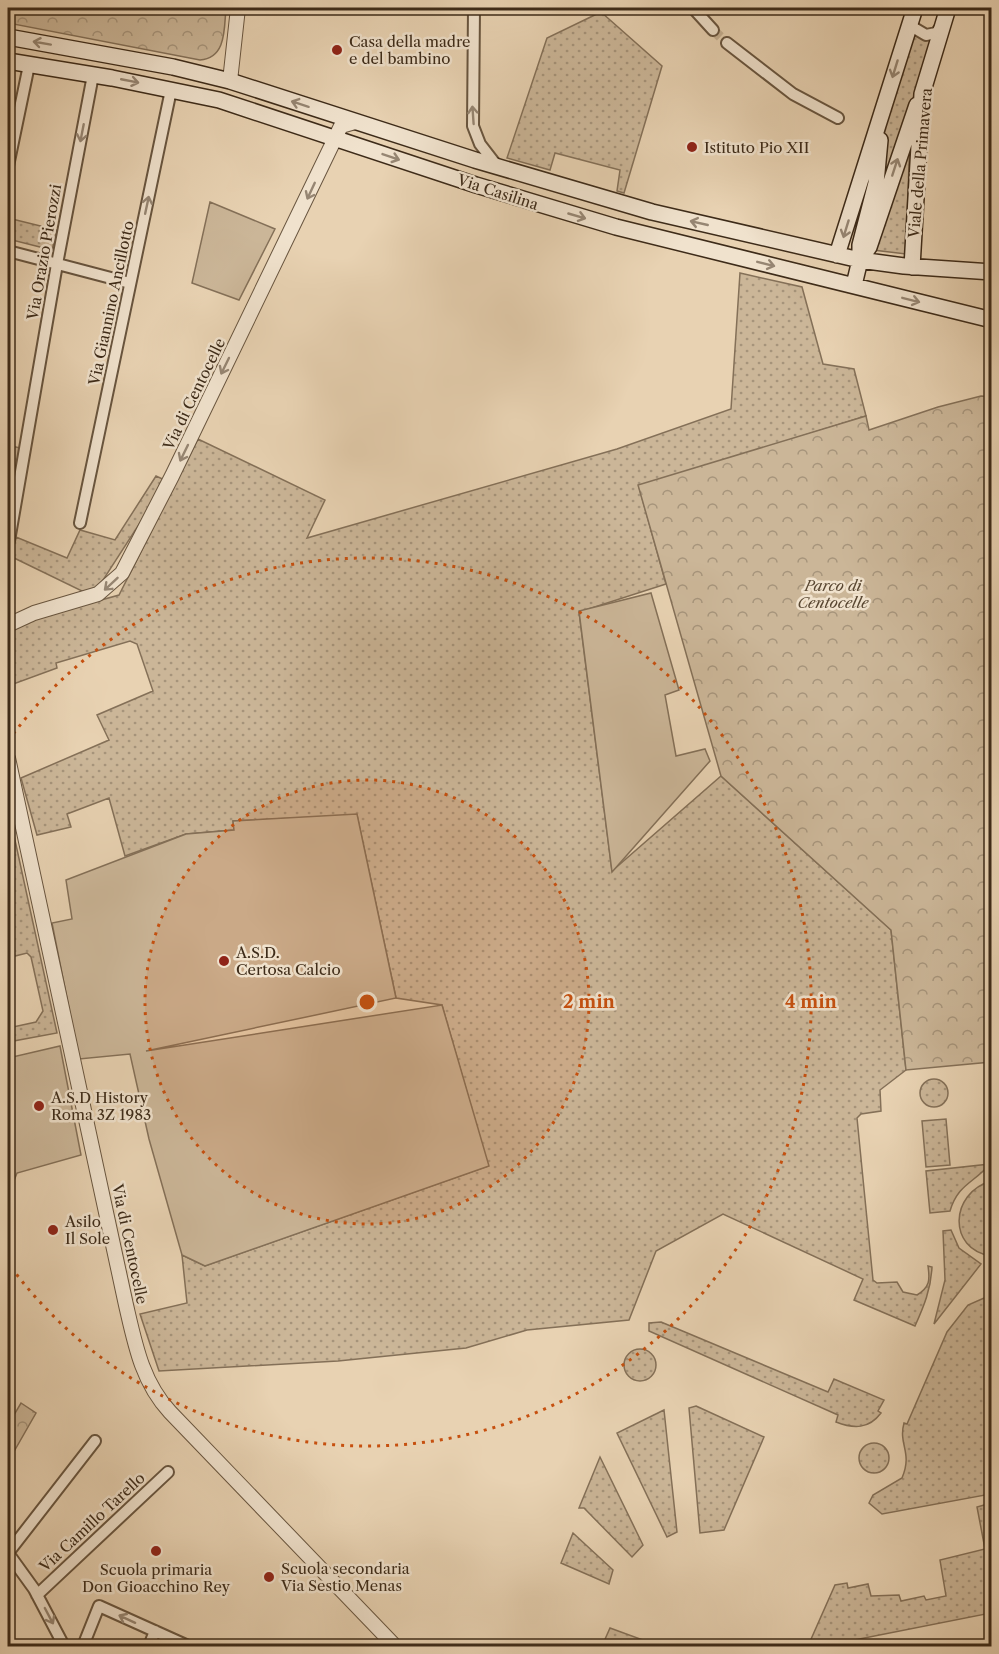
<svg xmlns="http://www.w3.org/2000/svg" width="999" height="1654" viewBox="0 0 999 1654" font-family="'Libre Caslon Text',serif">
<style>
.grass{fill:url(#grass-dots);stroke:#847058;stroke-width:1.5}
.forest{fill:url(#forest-crowns);stroke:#847058;stroke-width:1.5}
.garden{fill:#cbb698;stroke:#847058;stroke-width:1.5}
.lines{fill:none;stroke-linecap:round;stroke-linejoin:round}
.minor-tunnel{stroke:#c6b193;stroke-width:10;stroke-dasharray:10 5;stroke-linecap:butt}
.minor-casing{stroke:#68553f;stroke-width:14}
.tertiary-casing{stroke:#68553f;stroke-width:16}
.secondary-casing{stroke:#3d2b19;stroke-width:18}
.minor{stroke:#f0e2cd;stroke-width:10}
.tertiary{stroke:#f0e2cd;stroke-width:14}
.secondary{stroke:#f0e2cd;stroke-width:15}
.oneway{stroke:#968673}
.ring{fill:none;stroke:#c6500f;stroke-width:3;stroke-dasharray:3 6}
.poi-dot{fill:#8f2418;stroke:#f0e2cd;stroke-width:2}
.labels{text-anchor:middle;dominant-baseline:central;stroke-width:5;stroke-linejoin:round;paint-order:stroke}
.poi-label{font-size:15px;fill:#3d2b19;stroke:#f0e2cd;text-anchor:start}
.street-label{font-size:15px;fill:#3d2b19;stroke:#f0e2cd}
.park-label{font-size:15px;font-style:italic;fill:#594732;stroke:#f0e2cd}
.centre{fill:#c6500f;stroke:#f0e2cd;stroke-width:3}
.ring-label{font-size:18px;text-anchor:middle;font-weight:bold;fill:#c6500f;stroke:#f0e2cd;stroke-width:5;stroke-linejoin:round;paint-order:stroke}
</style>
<defs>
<pattern id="grass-dots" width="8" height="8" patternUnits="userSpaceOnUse" patternTransform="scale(1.5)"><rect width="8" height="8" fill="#cbb698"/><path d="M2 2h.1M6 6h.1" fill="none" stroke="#a6947b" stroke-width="1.8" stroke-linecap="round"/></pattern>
<pattern id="forest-crowns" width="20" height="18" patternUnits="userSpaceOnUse" patternTransform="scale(1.5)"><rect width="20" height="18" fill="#cbb698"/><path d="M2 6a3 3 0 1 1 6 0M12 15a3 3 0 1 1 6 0" fill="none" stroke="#a6947b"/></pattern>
</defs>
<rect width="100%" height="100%" fill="#e8d2b2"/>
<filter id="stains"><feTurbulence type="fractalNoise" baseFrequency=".00333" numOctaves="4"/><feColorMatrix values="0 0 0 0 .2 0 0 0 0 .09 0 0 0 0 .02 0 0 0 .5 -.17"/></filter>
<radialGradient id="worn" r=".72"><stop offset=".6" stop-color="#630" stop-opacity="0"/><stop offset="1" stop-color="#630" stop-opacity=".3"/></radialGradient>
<path class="grass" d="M 601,12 L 662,66 L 624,193 L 617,191 L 620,170 L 555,153 L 550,170 L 507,158 L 547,38 Z
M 913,35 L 931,40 L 905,125 L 877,201 L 886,119 Z
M 910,133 L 906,254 L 873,250 Z
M 8,218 L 57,230 L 52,250 L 8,239 Z
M 740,273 L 802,287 L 823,364 L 854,369 L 866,416 L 639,487 L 666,584 L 579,612 L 612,871 L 721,776 L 891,930 L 906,1070 L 880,1090 L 881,1111 L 861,1114 L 857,1118 L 873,1280 L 877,1283 L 897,1282 L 903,1292 L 917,1295 C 930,1287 930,1280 928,1266 L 932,1267 C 931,1289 924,1306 915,1326 L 854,1300 L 863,1279 L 723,1214 L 656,1251 L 629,1320 L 527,1330 L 466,1348 L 338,1361 L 159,1371 L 140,1314 L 187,1303 L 182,1255 L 205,1266 L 488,1166 L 442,1005 L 396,998 L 357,815 L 233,821 L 234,830 L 186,834 L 125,856 L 109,798 L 67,814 L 71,827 L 37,835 L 21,778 L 109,740 L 97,715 L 153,691 L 137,644 L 130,641 L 56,663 L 57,668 L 8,686 L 8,631 L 18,623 L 119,595 L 198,439 L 325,500 L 307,538 L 617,449 L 731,409 Z
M 8,445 L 20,448 L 8,530 Z
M 156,476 L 167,481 L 96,591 L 88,594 L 10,556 L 16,537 L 67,558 L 80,530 L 115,540 Z
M 13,831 L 57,1033 L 8,1042 L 8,1028 L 36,1022 L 43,1011 L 31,957 L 27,953 L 15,956 L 12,946 L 8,946 L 8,832 Z
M920 1093a14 14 0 1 1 28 0a14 14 0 1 1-28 0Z
M 946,1119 L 950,1165 L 926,1167 L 922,1121 Z
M 990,1164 C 974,1183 958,1184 950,1211 L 930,1213 L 926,1171 Z
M 991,1181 L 992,1181 L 991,1256 C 947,1249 950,1193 991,1181 Z
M 951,1230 L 959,1248 L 981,1264 L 934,1324 L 945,1280 L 943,1231 Z
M 991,1295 L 991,1494 L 882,1514 L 869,1503 L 873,1495 L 902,1478 C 913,1452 898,1445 904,1423 L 907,1424 L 947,1332 L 968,1305 Z
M 661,1322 L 828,1392 L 834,1379 L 884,1400 L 878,1411 L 881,1413 C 869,1429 854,1429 836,1422 L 838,1415 L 649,1331 L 649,1323 Z
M624 1365a16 16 0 1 1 32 0a16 16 0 1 1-32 0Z
M 696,1406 L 764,1437 L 724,1530 L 700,1533 L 689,1408 Z
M 664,1410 L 677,1532 L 667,1537 L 617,1433 Z
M859 1458a15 15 0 1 1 30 0a15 15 0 1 1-30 0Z
M 600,1457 L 643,1545 L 632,1557 L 584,1508 L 579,1508 Z
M 991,1503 L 991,1613 L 824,1646 L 808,1646 L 835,1585 L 847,1583 L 848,1588 L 868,1584 L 871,1596 L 899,1595 L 901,1601 L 924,1596 L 926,1600 L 946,1596 L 940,1560 L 985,1549 L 977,1507 Z
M 573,1533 L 613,1570 L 609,1584 L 561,1563 Z
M 610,1628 L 643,1640 L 644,1646 L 602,1646 Z"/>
<path class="forest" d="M 8,8 L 226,8 C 224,27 227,58 200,60 L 8,23 Z
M 981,396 L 992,397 L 991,1062 L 906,1070 L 891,930 L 721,776 L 638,485 L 866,416 L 869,430 L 938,407 Z
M 21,1403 L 36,1413 L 8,1462 L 8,1411 L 14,1415 Z"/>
<path class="garden" d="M 210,202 L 275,229 L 239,300 L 192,283 Z
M 651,593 L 679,690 L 665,695 L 676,756 L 705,749 L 710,761 L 612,872 L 579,611 Z
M 357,814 L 396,998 L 146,1051 L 442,1005 L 489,1166 L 205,1266 L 182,1255 L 149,1139 L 130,1054 L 79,1059 L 52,923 L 72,919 L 66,880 L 186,834 L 234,830 L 233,821 Z
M 60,1046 L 81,1155 L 17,1173 L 8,1196 L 8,1058 Z"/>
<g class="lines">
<path class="minor-tunnel" d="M 713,30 L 727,43"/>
<defs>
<path id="minor" d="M 474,8 L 473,126 L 480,144 L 497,166
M 693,8 L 713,30
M 909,25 L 926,35 L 936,33 L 941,27
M 727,43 L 793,94 L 838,118
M 8,166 L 29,65
M 8,251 L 130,283
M 80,523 L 171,90
M 9,541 L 57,264 L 93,75
M 8,1553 L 95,1441
M 8,1553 L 34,1589 L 64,1646
M 37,1595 L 168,1472
M 83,1646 L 99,1606 L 188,1646
M 149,1646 L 155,1631"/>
<path id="tertiary" d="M 230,81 L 238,8
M 8,625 L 34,613 L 98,594 L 122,573 L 172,476 L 341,126 L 355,122
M 8,758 L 126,1305 C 135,1344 142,1382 170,1412 L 395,1646"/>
<path id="secondary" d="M 8,37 L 173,67 L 230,81 L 475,160 L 652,212 L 860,260 L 904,266 L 992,272
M 8,61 L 112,78 L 219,100 L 476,185 L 616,227 L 992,320
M 837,255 L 915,8
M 860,260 L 869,247 L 917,105
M 912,267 L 922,94 L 948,8
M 854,285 L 860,260 L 860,245 L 876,183 L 880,140"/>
</defs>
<use href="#minor" class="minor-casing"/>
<use href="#tertiary" class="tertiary-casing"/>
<use href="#secondary" class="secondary-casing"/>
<use href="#minor" class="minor"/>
<use href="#tertiary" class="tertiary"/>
<use href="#secondary" class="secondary"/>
</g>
<defs><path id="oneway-shaft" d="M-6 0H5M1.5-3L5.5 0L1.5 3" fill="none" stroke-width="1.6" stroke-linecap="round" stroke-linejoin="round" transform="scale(1.5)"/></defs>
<g class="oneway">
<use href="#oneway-shaft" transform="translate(42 43) rotate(-170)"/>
<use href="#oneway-shaft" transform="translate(895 69) rotate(107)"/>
<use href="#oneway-shaft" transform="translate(130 81) rotate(11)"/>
<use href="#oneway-shaft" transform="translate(300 104) rotate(-162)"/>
<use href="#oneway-shaft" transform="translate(473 115) rotate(-94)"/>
<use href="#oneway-shaft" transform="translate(82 133) rotate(101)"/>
<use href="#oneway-shaft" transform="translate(391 157) rotate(19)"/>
<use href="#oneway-shaft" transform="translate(895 167) rotate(-72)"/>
<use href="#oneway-shaft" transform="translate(311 191) rotate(115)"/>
<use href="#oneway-shaft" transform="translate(147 205) rotate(-78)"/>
<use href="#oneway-shaft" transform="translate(577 216) rotate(16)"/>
<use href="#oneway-shaft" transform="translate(699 223) rotate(-167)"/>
<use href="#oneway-shaft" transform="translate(846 229) rotate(107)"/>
<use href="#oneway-shaft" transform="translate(766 264) rotate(14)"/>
<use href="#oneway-shaft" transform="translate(911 300) rotate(14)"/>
<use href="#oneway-shaft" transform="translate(225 366) rotate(116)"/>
<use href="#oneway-shaft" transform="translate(184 453) rotate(116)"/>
<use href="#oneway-shaft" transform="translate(111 584) rotate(137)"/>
<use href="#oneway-shaft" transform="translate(49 1616) rotate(62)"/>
<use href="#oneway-shaft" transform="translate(127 1619) rotate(-155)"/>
</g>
<circle cx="367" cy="1002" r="222" fill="#c6500f" fill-opacity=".12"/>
<g class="ring">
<circle cx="367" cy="1002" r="222"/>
<path d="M8 741A444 444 0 1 1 8 1263"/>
</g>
<g class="poi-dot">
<circle cx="337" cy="50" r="6"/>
<circle cx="692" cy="147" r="6"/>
<circle cx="224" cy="961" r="6"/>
<circle cx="39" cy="1106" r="6"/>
<circle cx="53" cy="1230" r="6"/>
<circle cx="156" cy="1551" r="6"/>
<circle cx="269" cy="1577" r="6"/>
</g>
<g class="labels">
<g class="poi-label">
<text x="349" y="41">Casa della madre<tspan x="349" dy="17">e del bambino</tspan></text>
<text x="704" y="147">Istituto Pio XII</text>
<text x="236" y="952">A.S.D.<tspan x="236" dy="17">Certosa Calcio</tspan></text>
<text x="51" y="1097">A.S.D History<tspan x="51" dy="17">Roma 3Z 1983</tspan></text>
<text x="65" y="1221">Asilo<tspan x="65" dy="17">Il Sole</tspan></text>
<text x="281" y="1568">Scuola secondaria<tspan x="281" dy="17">Via Sestio Menas</tspan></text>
<text x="156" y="1569" text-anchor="middle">Scuola primaria<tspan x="156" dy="17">Don Gioacchino Rey</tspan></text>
</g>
<g class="street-label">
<text transform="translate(920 163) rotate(-85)">Viale della Primavera</text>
<text transform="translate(498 192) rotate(18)">Via Casilina</text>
<text transform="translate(44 252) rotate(-80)">Via Orazio Pierozzi</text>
<text transform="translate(111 303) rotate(-78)">Via Giannino Ancillotto</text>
<text transform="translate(194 394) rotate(-64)">Via di Centocelle</text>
<text transform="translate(130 1244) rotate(78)">Via di Centocelle</text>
<text transform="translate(92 1522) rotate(-43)">Via Camillo Tarello</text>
</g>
<g class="park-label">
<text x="833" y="585">Parco di<tspan x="833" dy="17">Centocelle</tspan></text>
</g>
</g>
<circle cx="367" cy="1002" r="9" class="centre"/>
<g class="ring-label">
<text x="589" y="1008">2 min</text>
<text x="811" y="1008">4 min</text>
</g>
<rect width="999" height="1654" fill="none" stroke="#e8d2b2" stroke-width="30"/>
<rect x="9" y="9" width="981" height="1636" fill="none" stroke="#3d2b19" stroke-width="3"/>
<rect x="15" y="15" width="969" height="1624" fill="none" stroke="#3d2b19" stroke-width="1.5"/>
<rect width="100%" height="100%" filter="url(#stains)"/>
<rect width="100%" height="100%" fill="url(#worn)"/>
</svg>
